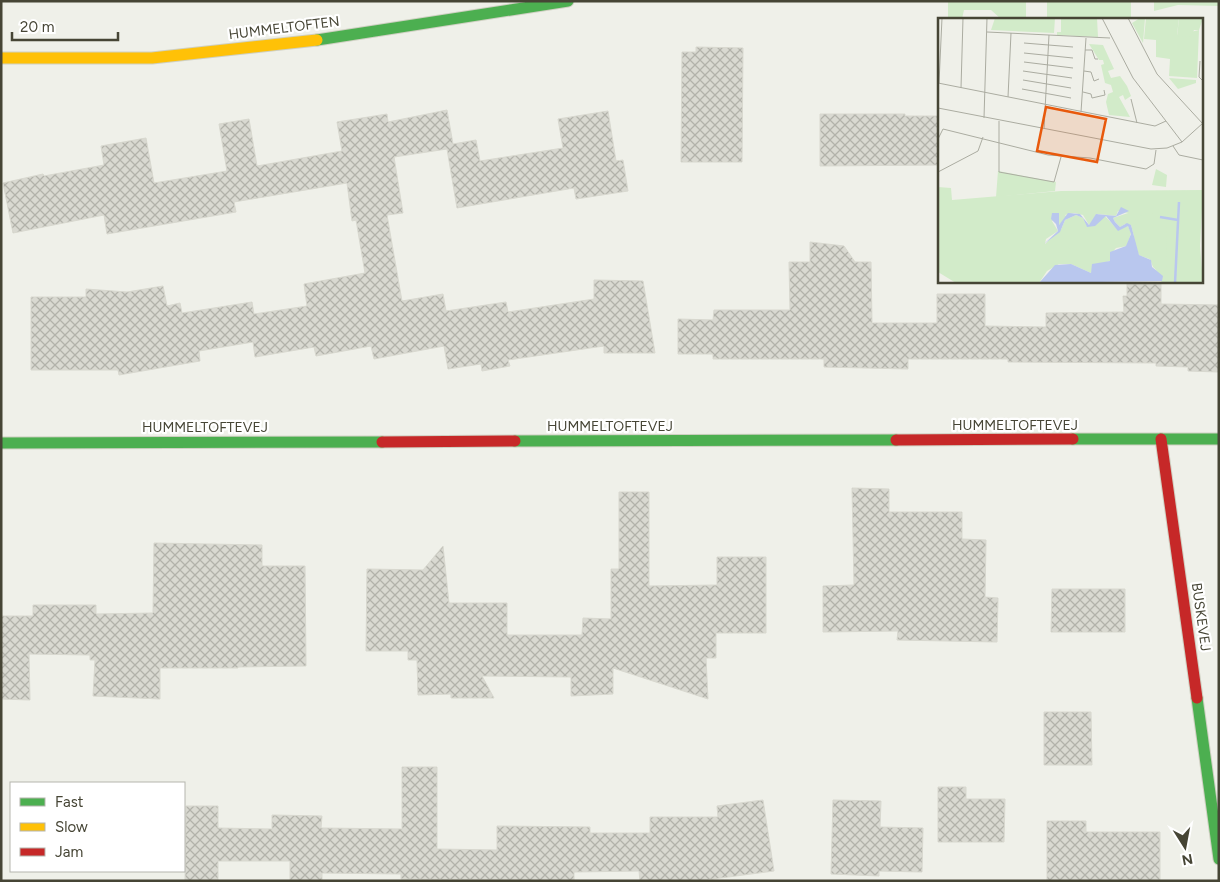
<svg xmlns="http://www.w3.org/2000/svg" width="1220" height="882" viewBox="0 0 1220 882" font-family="Figtree,sans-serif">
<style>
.green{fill:#d2ebc9}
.building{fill:url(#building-cross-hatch);stroke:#d8d8cf}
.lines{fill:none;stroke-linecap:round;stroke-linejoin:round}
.fast-casing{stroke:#cfd0c2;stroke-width:13}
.slow-casing{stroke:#cfd0c2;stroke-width:13}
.jam-casing{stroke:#cfd0c2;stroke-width:13}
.fast{stroke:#4caf50;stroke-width:11}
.slow{stroke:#ffc107;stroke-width:11}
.jam{stroke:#c62828;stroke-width:11}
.labels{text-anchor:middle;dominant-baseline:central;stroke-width:4.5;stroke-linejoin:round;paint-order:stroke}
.street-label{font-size:14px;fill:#464535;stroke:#fff}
.inset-river{fill:none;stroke:#b9c7ee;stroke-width:2.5}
.inset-road{fill:none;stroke:#abaca1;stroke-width:1}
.view{fill:#e8590c;fill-opacity:0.15;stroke:#e8590c;stroke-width:2.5}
.inset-edge{fill:none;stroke:#464535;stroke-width:2.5}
</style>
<defs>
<pattern id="building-cross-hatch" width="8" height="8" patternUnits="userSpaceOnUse" patternTransform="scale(1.25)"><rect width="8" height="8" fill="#d9d9d1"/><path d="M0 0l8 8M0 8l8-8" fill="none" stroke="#b2b2aa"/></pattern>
</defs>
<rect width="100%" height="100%" fill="#eff0e9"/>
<path class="green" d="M 948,1 L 1026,1 L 1026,19 L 1001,19 L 991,10 L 964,10 L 962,19 L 948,19 Z
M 1047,1 L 1131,1 L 1131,19 L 1047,19 Z
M 1154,1 L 1219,1 L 1219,6 L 1178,5 L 1154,11 Z"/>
<path class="building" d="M 696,47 L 743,48 L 742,162 L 681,162 L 682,52 L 696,52 Z
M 447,110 L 453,144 L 476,140 L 480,161 L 563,148 L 558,119 L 608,111 L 616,161 L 623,160 L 628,191 L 576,199 L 574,188 L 457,208 L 447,149 L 394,157 L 403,213 L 387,215 L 402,301 L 443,294 L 446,311 L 506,302 L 508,312 L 594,299 L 594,280 L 643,281 L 655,353 L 604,353 L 604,346 L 508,360 L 510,366 L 482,371 L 481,364 L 448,369 L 444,346 L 374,359 L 371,346 L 316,356 L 314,347 L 255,357 L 253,342 L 199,351 L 200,361 L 119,375 L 118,370 L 31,370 L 31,297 L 86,297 L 86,289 L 127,292 L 163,286 L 167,306 L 180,303 L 182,313 L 252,302 L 254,314 L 307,306 L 304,284 L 365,273 L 356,220 L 352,221 L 347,183 L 234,202 L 236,212 L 107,234 L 104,215 L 13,233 L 3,183 L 43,174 L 44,176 L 104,165 L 101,146 L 146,138 L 154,183 L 227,171 L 219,124 L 249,119 L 257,166 L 342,151 L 337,122 L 387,114 L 388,122 Z
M 820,114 L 905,114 L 905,116 L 939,116 L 939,165 L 820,166 Z
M 810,242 L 844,246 L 855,262 L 871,262 L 872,323 L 937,323 L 937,294 L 985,294 L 985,326 L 1046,327 L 1046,313 L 1124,312 L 1123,296 L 1127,296 L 1127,284 L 1161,284 L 1161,304 L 1219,305 L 1219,372 L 1188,371 L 1188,367 L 1156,366 L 1156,363 L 1008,362 L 1008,359 L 908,359 L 908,369 L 824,367 L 824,359 L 713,359 L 713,354 L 678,354 L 678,319 L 713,320 L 714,310 L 790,310 L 789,262 L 810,262 Z
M 852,488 L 889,489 L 889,512 L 962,512 L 962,539 L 986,540 L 985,597 L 998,598 L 997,642 L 897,640 L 898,631 L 823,632 L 823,586 L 854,585 Z
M 619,492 L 649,492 L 649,586 L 717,585 L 717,557 L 766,557 L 766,633 L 716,633 L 716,658 L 706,658 L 708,699 L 613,668 L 613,694 L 571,696 L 571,677 L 482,676 L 494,698 L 451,698 L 451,694 L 418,695 L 417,660 L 408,660 L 408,651 L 366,651 L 367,569 L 423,570 L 443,546 L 449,603 L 507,603 L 507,635 L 582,635 L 583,618 L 611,619 L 611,569 L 619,569 Z
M 154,543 L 262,545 L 262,566 L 305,566 L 306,666 L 238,667 L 238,668 L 160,668 L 160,699 L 93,696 L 95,660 L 90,660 L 90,655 L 29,654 L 30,700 L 1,699 L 1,616 L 33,616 L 33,605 L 96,605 L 96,614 L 153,613 Z
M 1052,589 L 1125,589 L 1125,632 L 1051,632 Z
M 1044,712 L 1091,712 L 1092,765 L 1044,765 Z
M 402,767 L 437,767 L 437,849 L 497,850 L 497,826 L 590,827 L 590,833 L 650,833 L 650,817 L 718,817 L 717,806 L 763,800 L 774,871 L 698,881 L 640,881 L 639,871 L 574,872 L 574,881 L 401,879 L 401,874 L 322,873 L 322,881 L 290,881 L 290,861 L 218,861 L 218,881 L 185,881 L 186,806 L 218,806 L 218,828 L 272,829 L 272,815 L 322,816 L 321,828 L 402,829 Z
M 938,787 L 966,787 L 966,799 L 1005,799 L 1004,842 L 938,842 Z
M 833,800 L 881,801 L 880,827 L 923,828 L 922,872 L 879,871 L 879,876 L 831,874 Z
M 1047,821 L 1086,821 L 1086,832 L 1160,832 L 1160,881 L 1047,881 Z"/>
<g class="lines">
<defs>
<path id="fast" d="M 317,40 L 568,1
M 1073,439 L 1219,439
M 515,441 L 896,440
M 1,443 L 382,442
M 1197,698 L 1219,859"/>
<path id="slow" d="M 1,58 L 152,58 L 317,40"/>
<path id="jam" d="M 1161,439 L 1197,698
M 896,440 L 1073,439
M 382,442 L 515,441"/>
</defs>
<use href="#fast" class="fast-casing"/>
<use href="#slow" class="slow-casing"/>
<use href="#jam" class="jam-casing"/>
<use href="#fast" class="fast"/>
<use href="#slow" class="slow"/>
<use href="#jam" class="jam"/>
</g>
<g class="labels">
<g class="street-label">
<text transform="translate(284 28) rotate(-7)">HUMMELTOFTEN</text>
<text x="1015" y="425">HUMMELTOFTEVEJ</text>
<text x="610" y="426">HUMMELTOFTEVEJ</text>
<text x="205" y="427">HUMMELTOFTEVEJ</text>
<text transform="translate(1201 617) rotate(82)">BUSKEVEJ</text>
</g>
</g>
<g transform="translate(938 18)">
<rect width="265" height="265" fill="#eff0e9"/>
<path d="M 57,0 L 117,0 L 116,15 L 53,12 ZM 123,0 L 159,0 L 160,19 L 119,17 L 119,9 L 119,14 L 123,14 ZM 202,0 L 207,0 L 205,25 L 194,5 ZM 208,0 L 241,0 L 239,17 L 261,12 L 259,60 L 231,58 L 232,41 L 218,39 L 218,22 L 206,21 ZM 151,26 L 165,27 L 176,51 L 170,53 L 173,60 L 182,58 L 189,68 L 193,78 L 187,82 L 185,77 L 181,79 L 192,99 L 171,97 L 168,84 L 170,76 L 175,74 L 173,67 L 167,65 L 163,47 L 166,46 L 165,42 L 161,42 ZM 218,151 L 229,157 L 228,169 L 214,167 ZM 60,153 L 118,164 L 117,173 L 58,179 Z" fill="#d2ebc9"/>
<path d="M 237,0 L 265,0 L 261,12 L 256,12 L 253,19 L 239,18 L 241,1 ZM 0,169 L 13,170 L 14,182 L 123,173 L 265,172 L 262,228 L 265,265 L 221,265 L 224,263 L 212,241 L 201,237 L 193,207 L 187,206 L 182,209 L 177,204 L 175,200 L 190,195 L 180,193 L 178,198 L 160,196 L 151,207 L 145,197 L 136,195 L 127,197 L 129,199 L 121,207 L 119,200 L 114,203 L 120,213 L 108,221 L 107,226 L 123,211 L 147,209 L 160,204 L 167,198 L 179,211 L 190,208 L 193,215 L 189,228 L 178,230 L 172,237 L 172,243 L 155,248 L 153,255 L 133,246 L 121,246 L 109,253 L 101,265 L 18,265 L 0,254 Z" fill="#d2ebc9"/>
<path d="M 212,194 L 229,205 L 228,252 L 225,258 L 215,249 L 212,241 L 201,237 L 196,224 L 198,199 ZM 138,197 L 145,200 L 151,212 L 139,232 L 131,230 L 122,214 L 127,202 Z" fill="#d2ebc9"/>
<path d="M 231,60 L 258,62 L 258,65 L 240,71 Z" fill="#d2ebc9"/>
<path d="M 183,189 L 191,193 L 175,200 L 177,204 L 182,209 L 189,205 L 193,207 L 201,237 L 213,242 L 214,249 L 225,258 L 224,263 L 101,265 L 117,247 L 133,246 L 153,255 L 154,246 L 172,243 L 172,234 L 188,228 L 193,216 L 190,208 L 180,213 L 168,198 L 157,208 L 149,209 L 145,200 L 138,197 L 127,202 L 122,214 L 106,226 L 120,213 L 118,206 L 113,201 L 114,195 L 121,195 L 121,207 L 130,195 L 142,196 L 151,207 L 158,196 L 178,198 Z" fill="#b9c7ee"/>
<path class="inset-river" d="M 222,199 L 240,202M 237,265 L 241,184"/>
<path class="inset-road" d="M 164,0 L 195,60 L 244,124M 190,0 L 219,56 L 265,106M 49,14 L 172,20M 86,25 L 135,29M 147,32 L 154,32 L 157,41 L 160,41M 86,35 L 135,40M 262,43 L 261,59 L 265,63M 86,44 L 135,50M 85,53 L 134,60M 146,53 L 153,54 L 156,63 L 161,61M 85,62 L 133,70M 0,65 L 217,108 L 228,103M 1,65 L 4,0M 23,70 L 25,0M 84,71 L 133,80M 145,74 L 153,76 L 154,80 L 167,77 L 166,72M 70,79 L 73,15M 193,81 L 199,105M 0,90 L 213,131 L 229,130 L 244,124 L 265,105M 143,94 L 148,20M 46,100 L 49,0M 61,103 L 61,154 L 116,164 L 123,139M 106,111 L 111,17M 0,121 L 5,111 L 110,137 L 152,140 L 208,151 L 216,146 L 218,132M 235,128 L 241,137 L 265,142M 0,154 L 40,133 L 45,119"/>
<path class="view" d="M 108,89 L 168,101 L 159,144 L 99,133 Z"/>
<rect width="265" height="265" class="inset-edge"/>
</g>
<rect width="1220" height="882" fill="none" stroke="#464535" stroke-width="5"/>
<rect x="10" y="782" width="175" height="90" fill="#ffffff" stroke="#b5b5ae"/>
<rect x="20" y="798" width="25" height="8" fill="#4caf50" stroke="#b5b5ae"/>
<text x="55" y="807" font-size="15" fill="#464535">Fast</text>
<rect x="20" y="823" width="25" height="8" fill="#ffc107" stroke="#b5b5ae"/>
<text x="55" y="832" font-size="15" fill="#464535">Slow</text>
<rect x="20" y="848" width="25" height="8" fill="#c62828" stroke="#b5b5ae"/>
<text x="55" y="857" font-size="15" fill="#464535">Jam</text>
<g transform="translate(1185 847) rotate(169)" stroke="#ffffff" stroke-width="4" paint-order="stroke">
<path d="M0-4L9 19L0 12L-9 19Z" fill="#464535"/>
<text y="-8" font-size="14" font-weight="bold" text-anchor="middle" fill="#464535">N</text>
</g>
<path d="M12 32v8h106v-8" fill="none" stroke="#464535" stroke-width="2.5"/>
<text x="20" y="32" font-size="15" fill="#464535" stroke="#ffffff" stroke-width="4" paint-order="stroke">20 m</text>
</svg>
